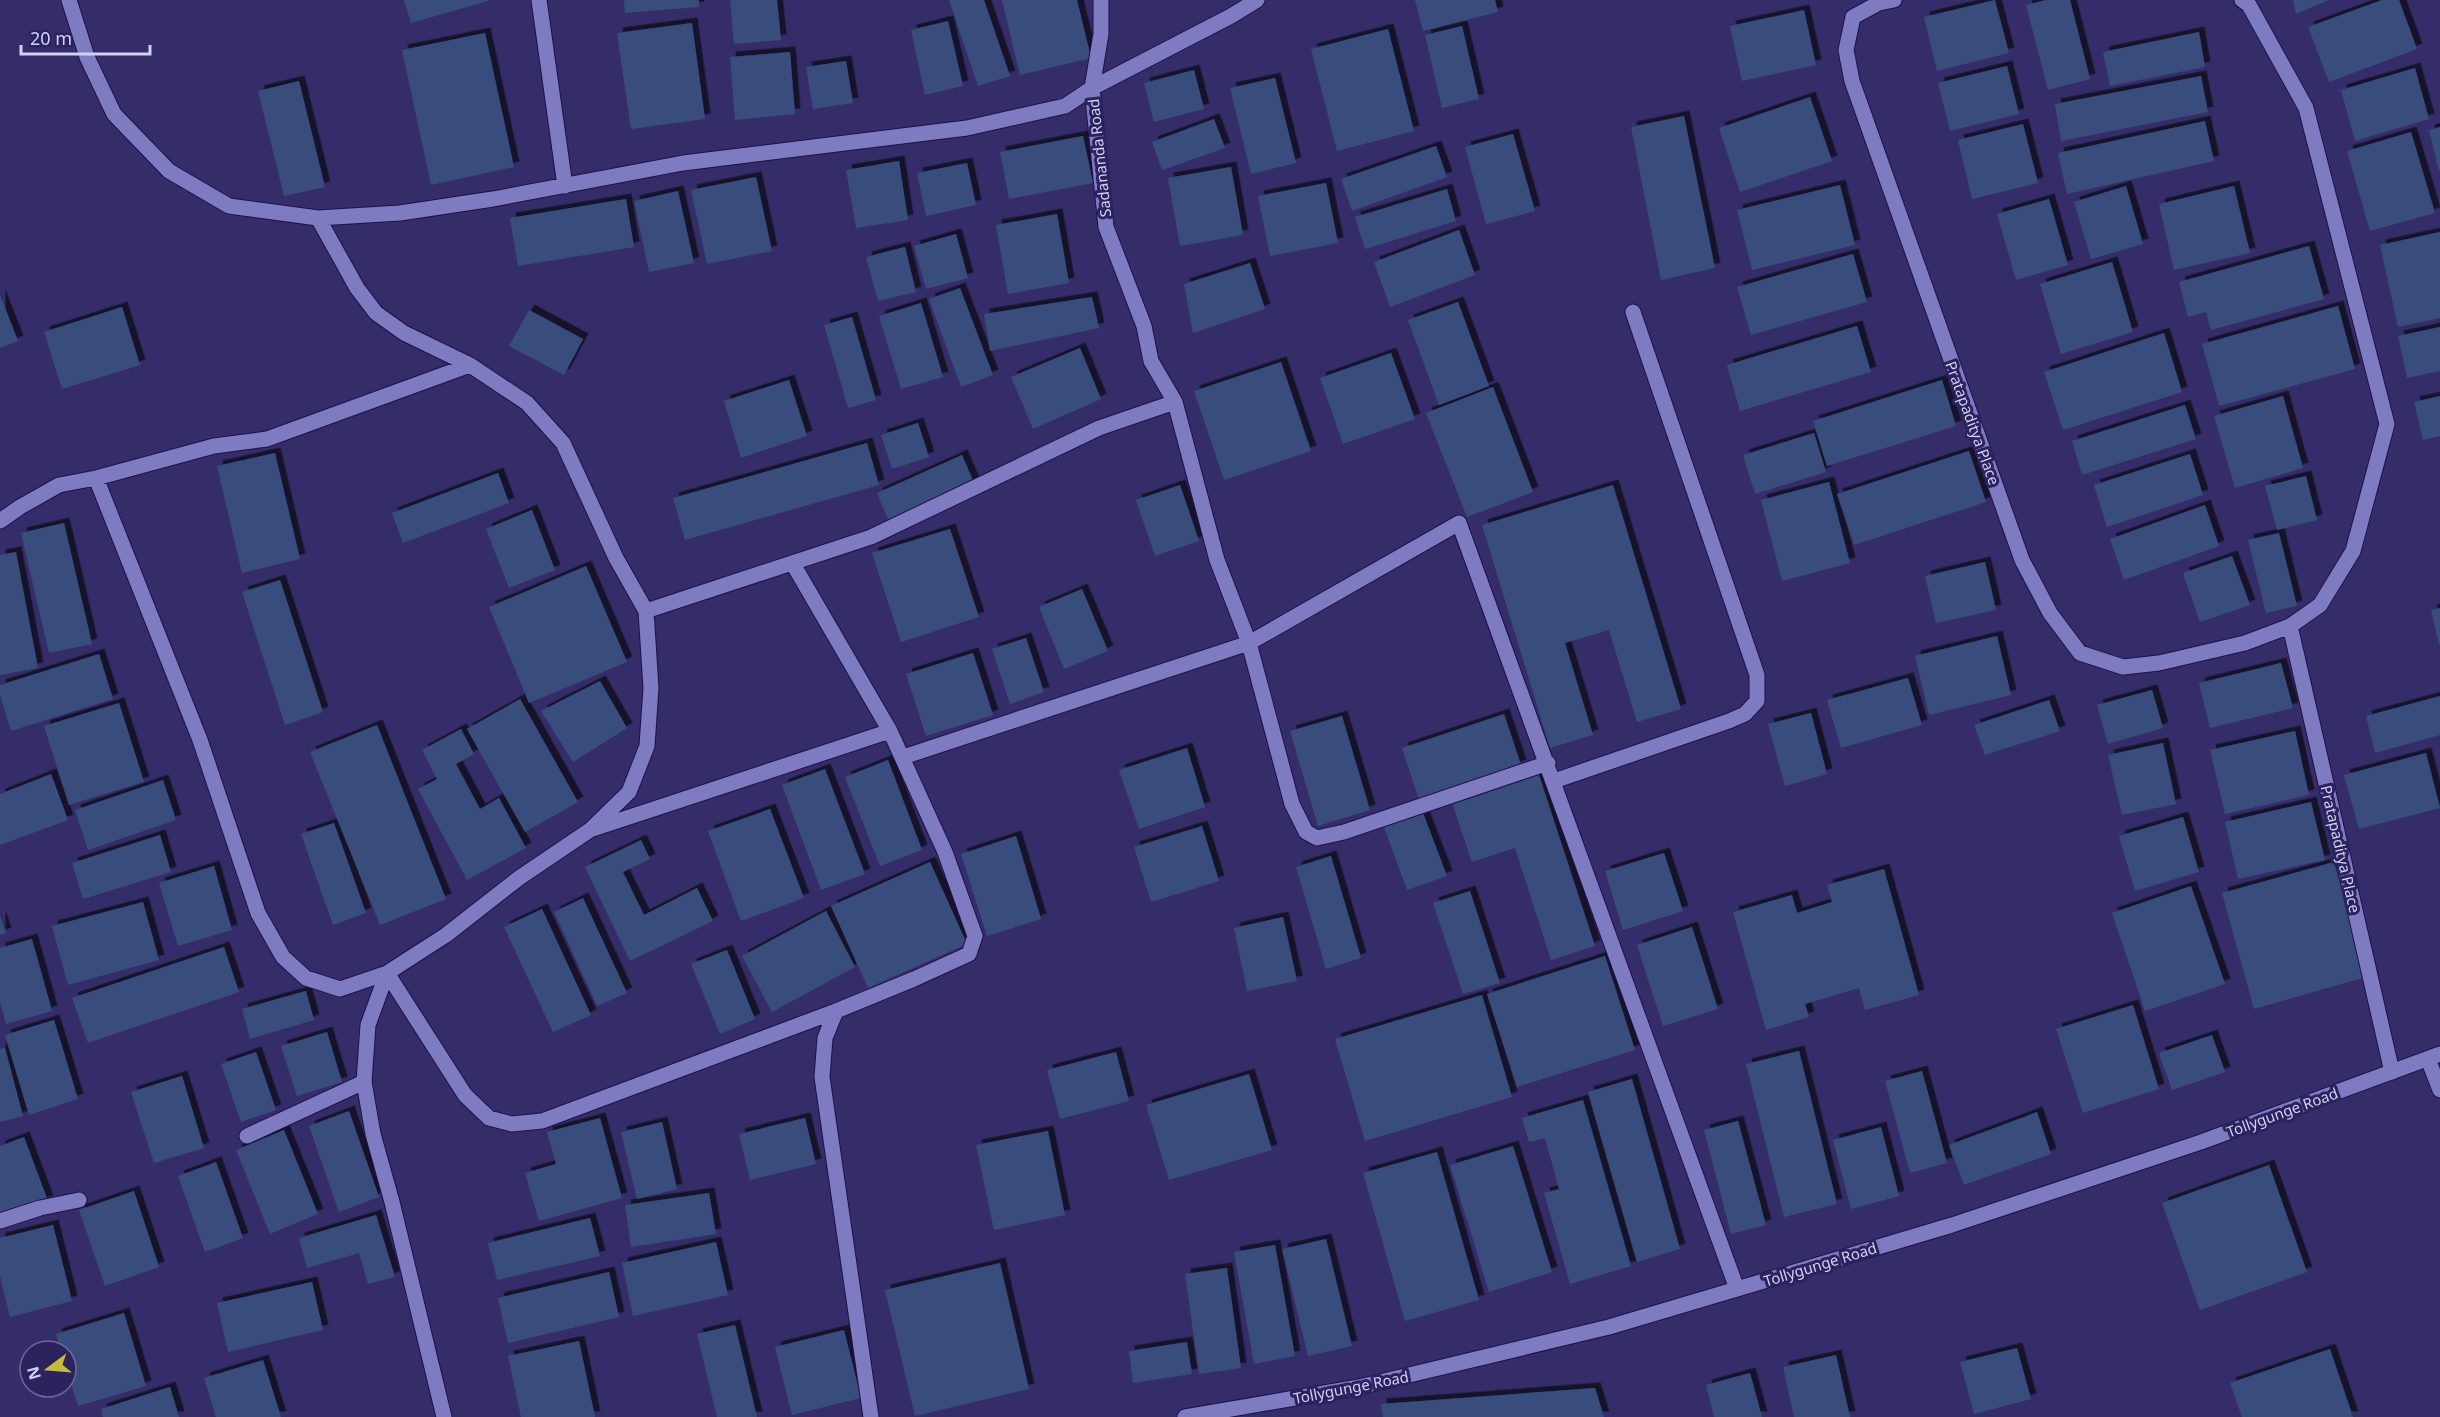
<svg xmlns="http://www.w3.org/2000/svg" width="2440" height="1417" viewBox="0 0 2440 1417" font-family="'Noto Sans',sans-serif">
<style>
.building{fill:#384d7c;filter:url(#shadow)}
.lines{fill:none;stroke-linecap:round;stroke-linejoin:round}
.lane-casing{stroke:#1d114d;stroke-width:17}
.street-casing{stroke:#1d114d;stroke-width:17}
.secondary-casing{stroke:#1d114d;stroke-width:17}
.lane{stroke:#7e7bc0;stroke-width:15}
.street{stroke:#7e7bc0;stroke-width:15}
.secondary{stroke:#7e7bc0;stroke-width:15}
.labels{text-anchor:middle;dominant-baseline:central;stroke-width:6;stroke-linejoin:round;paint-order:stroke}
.street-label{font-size:15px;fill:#d0d1f6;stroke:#2b225e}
</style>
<defs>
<filter id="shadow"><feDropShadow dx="5.5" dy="-5.5" stdDeviation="0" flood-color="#0009"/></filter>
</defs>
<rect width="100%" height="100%" fill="#342d6a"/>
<path class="building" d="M 404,0 L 488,0 L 488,1 L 411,23 Z
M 624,0 L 699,0 L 699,7 L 625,13 Z
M 730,0 L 777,0 L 781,40 L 734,44 Z
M 949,0 L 984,0 L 1010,76 L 978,86 Z
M 1002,0 L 1077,0 L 1091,58 L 1020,75 Z
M 1415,0 L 1495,0 L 1498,12 L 1423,31 Z
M 1995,0 L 2009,53 L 1937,71 L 1924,17 Z
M 2046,0 L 2070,0 L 2090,79 L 2048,90 L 2026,5 Z
M 2293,0 L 2329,0 L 2296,14 Z
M 2382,0 L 2399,0 L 2417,49 L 2329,82 L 2308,27 Z
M 1804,10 L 1816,65 L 1742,81 L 1730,26 Z
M 948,21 L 963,86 L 925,95 L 911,30 Z
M 692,23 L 705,119 L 631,129 L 617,33 Z
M 1462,26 L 1479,99 L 1442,108 L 1425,35 Z
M 1388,29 L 1414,131 L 1337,151 L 1311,49 Z
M 2199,32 L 2205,67 L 2110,86 L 2103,52 Z
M 485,33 L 514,167 L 431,185 L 402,50 Z
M 790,52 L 795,114 L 735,120 L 730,57 Z
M 846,61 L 853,103 L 813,109 L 806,67 Z
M 2007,66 L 2019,114 L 1950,131 L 1938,83 Z
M 2415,68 L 2429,119 L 2355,141 L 2341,90 Z
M 1194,70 L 1204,109 L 1154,122 L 1144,83 Z
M 2201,76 L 2208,112 L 2061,141 L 2055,104 Z
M 1275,78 L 1296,163 L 1251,174 L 1230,88 Z
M 299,81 L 325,187 L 284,196 L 258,91 Z
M 1810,97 L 1832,161 L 1740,192 L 1719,128 Z
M 1684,116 L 1715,268 L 1661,280 L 1631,127 Z
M 1214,119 L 1225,148 L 1162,170 L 1152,142 Z
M 2205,121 L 2214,161 L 2067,194 L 2058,153 Z
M 2023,124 L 2038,183 L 1972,199 L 1958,140 Z
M 2440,127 L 2440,171 L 2439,171 L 2429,130 Z
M 2411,132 L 2435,213 L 2370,231 L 2347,151 Z
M 1513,134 L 1535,211 L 1486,224 L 1465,147 Z
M 1083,136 L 1093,183 L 1009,199 L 1000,152 Z
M 1436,146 L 1447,177 L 1352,211 L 1341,179 Z
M 899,161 L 908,220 L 856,228 L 846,170 Z
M 967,163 L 976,205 L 926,216 L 917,173 Z
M 1231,167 L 1243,235 L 1180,246 L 1168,178 Z
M 756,177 L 772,251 L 707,264 L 691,190 Z
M 1326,183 L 1338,243 L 1270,256 L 1258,196 Z
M 1840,185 L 1855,245 L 1752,270 L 1737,210 Z
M 2126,186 L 2143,244 L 2091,259 L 2074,202 Z
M 2234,186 L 2250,253 L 2174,270 L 2159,204 Z
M 1447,189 L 1456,221 L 1365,249 L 1355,217 Z
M 678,191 L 694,263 L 649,272 L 634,201 Z
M 626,199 L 634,247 L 518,266 L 510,218 Z
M 2049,199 L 2068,265 L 2016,280 L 1997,214 Z
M 1057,214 L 1069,283 L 1008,294 L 996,225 Z
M 1459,230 L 1475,275 L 1390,307 L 1374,262 Z
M 2440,232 L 2440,318 L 2398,327 L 2380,245 Z
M 956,234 L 968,278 L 926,289 L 914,246 Z
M 2309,246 L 2324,299 L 2211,330 L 2206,312 L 2188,317 L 2179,282 Z
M 905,247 L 916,292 L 878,301 L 866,257 Z
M 1853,254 L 1867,302 L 1751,335 L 1737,287 Z
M 2112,262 L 2133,332 L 2061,354 L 2040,284 Z
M 1250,263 L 1265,309 L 1193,333 L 1184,284 Z
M 960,288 L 993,375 L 961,387 L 929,299 Z
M 0,295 L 18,341 L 0,348 Z
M 1092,297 L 1099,328 L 990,351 L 984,314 Z
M 1458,302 L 1489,386 L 1439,405 L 1408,320 Z
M 921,303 L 943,377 L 901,389 L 879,316 Z
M 2338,306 L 2355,369 L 2219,406 L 2202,344 Z
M 122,307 L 140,365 L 62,389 L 44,332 Z
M 529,310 L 583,339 L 564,375 L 509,346 Z
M 852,317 L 876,400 L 848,408 L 824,325 Z
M 1857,326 L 1871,372 L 1740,411 L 1727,365 Z
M 2440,327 L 2440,371 L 2407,378 L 2398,336 Z
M 2164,333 L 2182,392 L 2063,430 L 2044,372 Z
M 1080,348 L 1101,399 L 1033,429 L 1011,377 Z
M 1391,353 L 1415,419 L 1343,444 L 1320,378 Z
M 1281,362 L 1311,451 L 1224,480 L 1194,391 Z
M 789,380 L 807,436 L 741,458 L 724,401 Z
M 1942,380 L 1956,426 L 1827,466 L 1813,421 Z
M 1493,387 L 1533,492 L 1467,517 L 1426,413 Z
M 2283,396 L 2303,468 L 2235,488 L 2214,416 Z
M 2440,396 L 2440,436 L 2423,440 L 2414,402 Z
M 2185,405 L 2196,439 L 2082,475 L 2072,441 Z
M 918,423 L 929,457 L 892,469 L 881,435 Z
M 1814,433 L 1826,472 L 1755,494 L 1743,455 Z
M 867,443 L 879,485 L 685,540 L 673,498 Z
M 1969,451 L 1986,502 L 1854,545 L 1837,494 Z
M 275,453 L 300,559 L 242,573 L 217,466 Z
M 2190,454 L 2203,495 L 2107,527 L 2094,485 Z
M 962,455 L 975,485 L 890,524 L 877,493 Z
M 498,473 L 509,503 L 403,543 L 392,513 Z
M 2306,476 L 2317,520 L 2277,530 L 2265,486 Z
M 1829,482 L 1850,563 L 1782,581 L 1761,500 Z
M 1180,485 L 1199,541 L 1155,556 L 1136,500 Z
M 1613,485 L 1681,709 L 1637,722 L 1609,630 L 1565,643 L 1593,735 L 1550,748 L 1482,525 Z
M 2205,505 L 2219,546 L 2124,580 L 2110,539 Z
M 532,510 L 555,570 L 509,588 L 486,529 Z
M 64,523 L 92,644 L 49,653 L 21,533 Z
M 950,529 L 979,617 L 901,642 L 872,553 Z
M 2279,533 L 2297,606 L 2266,613 L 2248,540 Z
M 16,552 L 38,668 L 0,675 L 0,555 Z
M 2232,556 L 2250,605 L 2200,622 L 2183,573 Z
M 1985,562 L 1996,610 L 1936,623 L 1925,576 Z
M 586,566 L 627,662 L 529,703 L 489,607 Z
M 280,580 L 323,712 L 285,725 L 242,592 Z
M 1082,589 L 1108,651 L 1064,669 L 1039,607 Z
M 2440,608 L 2440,644 L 2439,644 L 2431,610 Z
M 1997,636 L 2011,695 L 1929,715 L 1915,656 Z
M 1026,638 L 1044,692 L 1010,704 L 992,649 Z
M 973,653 L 993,715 L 926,736 L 906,674 Z
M 99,654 L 113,699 L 11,731 L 0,695 L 0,685 Z
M 2281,663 L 2293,708 L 2210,728 L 2199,683 Z
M 1908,678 L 1922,725 L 1841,748 L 1827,700 Z
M 600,681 L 627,728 L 573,762 L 541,711 Z
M 2152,690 L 2163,728 L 2108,744 L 2097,705 Z
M 2440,696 L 2440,735 L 2375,753 L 2366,716 Z
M 520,699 L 578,802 L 525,832 L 467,729 Z
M 2049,700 L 2060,731 L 1985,755 L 1974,725 Z
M 119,703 L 144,782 L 69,805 L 44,726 Z
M 1811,713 L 1827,774 L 1785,786 L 1768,724 Z
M 1504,714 L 1521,765 L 1419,799 L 1402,748 Z
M 1342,716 L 1370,810 L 1318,826 L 1290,731 Z
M 377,725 L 446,899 L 380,925 L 310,752 Z
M 461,729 L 474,754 L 456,764 L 480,809 L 499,798 L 526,848 L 467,880 L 418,789 L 437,779 L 422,750 Z
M 2295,731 L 2309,795 L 2225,814 L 2210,750 Z
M 2163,743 L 2176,804 L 2122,815 L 2108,755 Z
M 1187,748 L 1205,807 L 1139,829 L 1119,770 Z
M 2426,753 L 2440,808 L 2359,829 L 2344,775 Z
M 888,760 L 922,850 L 880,866 L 845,777 Z
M 825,769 L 865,874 L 821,890 L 782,785 Z
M 51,774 L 68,820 L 0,845 L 0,794 Z
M 1539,775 L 1595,946 L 1551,960 L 1515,848 L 1472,862 L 1452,803 Z
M 163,780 L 176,820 L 88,850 L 75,810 Z
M 2311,802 L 2325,860 L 2238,879 L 2225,822 Z
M 770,809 L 804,898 L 741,921 L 708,831 Z
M 1423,813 L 1447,876 L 1407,890 L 1384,827 Z
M 2183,817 L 2199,872 L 2135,891 L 2119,836 Z
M 334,823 L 366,913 L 333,925 L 301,834 Z
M 1202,826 L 1219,881 L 1151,902 L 1134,847 Z
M 160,835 L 171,872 L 83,899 L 72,863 Z
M 1016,836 L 1041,919 L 987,936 L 961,854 Z
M 641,840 L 650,859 L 623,872 L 644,915 L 697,888 L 713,921 L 630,961 L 585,867 Z
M 1664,853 L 1683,911 L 1623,930 L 1605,871 Z
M 1331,856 L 1361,958 L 1326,969 L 1296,867 Z
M 930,862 L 967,944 L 868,988 L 831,906 Z
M 2334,862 L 2366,977 L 2254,1009 L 2222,893 Z
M 214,866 L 232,930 L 178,946 L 159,883 Z
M 1884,869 L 1919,995 L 1865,1010 L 1859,988 L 1805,1004 L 1809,1017 L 1766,1030 L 1733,912 L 1792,895 L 1797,913 L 1832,902 L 1827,885 Z
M 2191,886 L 2225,984 L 2145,1011 L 2112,913 Z
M 1470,891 L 1500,983 L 1463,994 L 1433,903 Z
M 583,898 L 627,993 L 597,1006 L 554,912 Z
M 143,902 L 159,960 L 68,985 L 52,926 Z
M 542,909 L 591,1015 L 553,1032 L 504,927 Z
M 826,911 L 855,967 L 772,1012 L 742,956 Z
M 0,916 L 6,933 L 0,935 Z
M 1283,917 L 1297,981 L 1247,991 L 1234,928 Z
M 1692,927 L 1718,1009 L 1663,1026 L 1637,945 Z
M 32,939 L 52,1011 L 6,1024 L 0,1002 L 0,948 Z
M 224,947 L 239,992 L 88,1043 L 72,998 Z
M 727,950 L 755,1019 L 720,1034 L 691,964 Z
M 1605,956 L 1635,1050 L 1517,1087 L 1487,994 Z
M 306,991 L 314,1020 L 250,1039 L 242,1009 Z
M 1482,995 L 1512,1097 L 1365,1141 L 1335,1039 Z
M 2133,1005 L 2159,1089 L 2083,1113 L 2056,1029 Z
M 54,1020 L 78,1099 L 29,1115 L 5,1035 Z
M 327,1032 L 342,1082 L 297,1096 L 281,1046 Z
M 2212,1035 L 2225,1072 L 2172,1090 L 2159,1053 Z
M 5,1048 L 23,1116 L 0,1122 L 0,1049 Z
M 1799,1051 L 1837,1204 L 1784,1217 L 1746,1064 Z
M 256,1052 L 276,1110 L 241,1122 L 221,1064 Z
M 1116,1052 L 1129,1101 L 1060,1119 L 1047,1070 Z
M 1922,1071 L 1947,1163 L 1910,1173 L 1885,1081 Z
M 1249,1074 L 1272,1150 L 1169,1180 L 1146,1105 Z
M 182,1076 L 204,1148 L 154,1163 L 131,1092 Z
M 1632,1079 L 1680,1249 L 1637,1262 L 1588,1092 Z
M 1583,1100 L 1631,1266 L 1570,1284 L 1544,1193 L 1559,1189 L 1545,1138 L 1529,1142 L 1522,1118 Z
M 349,1111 L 379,1197 L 339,1212 L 309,1126 Z
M 2037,1112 L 2051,1154 L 1964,1185 L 1949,1145 Z
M 600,1118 L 622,1198 L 539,1221 L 525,1173 L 556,1164 L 547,1132 Z
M 805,1118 L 816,1164 L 750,1180 L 739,1134 Z
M 1738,1121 L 1766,1225 L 1731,1234 L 1704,1130 Z
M 662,1122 L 677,1189 L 637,1199 L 621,1132 Z
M 1881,1127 L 1899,1196 L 1851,1209 L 1833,1140 Z
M 284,1130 L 318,1214 L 270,1234 L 236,1150 Z
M 1048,1131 L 1065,1215 L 994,1230 L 976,1145 Z
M 24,1137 L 48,1201 L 0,1215 L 0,1146 Z
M 1513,1146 L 1552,1272 L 1489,1292 L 1450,1165 Z
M 1437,1152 L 1479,1300 L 1405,1321 L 1363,1173 Z
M 216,1162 L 243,1238 L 205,1252 L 178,1176 Z
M 2269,1165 L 2307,1272 L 2200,1310 L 2162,1203 Z
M 134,1191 L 159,1267 L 105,1286 L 79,1210 Z
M 709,1193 L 716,1234 L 631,1247 L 625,1205 Z
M 376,1215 L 395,1277 L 368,1284 L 359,1253 L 307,1268 L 299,1238 Z
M 590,1218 L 600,1256 L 497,1280 L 488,1243 Z
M 53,1225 L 72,1301 L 10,1317 L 0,1276 L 0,1238 Z
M 1326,1239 L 1352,1346 L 1308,1356 L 1282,1249 Z
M 716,1242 L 728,1295 L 633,1316 L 622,1263 Z
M 1275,1245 L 1295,1356 L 1254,1364 L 1234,1252 Z
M 1000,1263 L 1029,1389 L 915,1416 L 885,1290 Z
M 1227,1268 L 1241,1368 L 1199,1374 L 1185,1274 Z
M 609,1272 L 619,1317 L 508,1343 L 498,1298 Z
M 312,1282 L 323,1330 L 228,1352 L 217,1303 Z
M 124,1313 L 146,1386 L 78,1406 L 66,1367 L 66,1351 L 61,1351 L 56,1334 Z
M 735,1325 L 757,1417 L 717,1417 L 697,1334 Z
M 844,1330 L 861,1398 L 792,1415 L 775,1347 Z
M 579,1341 L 595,1417 L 521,1417 L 508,1356 Z
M 1187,1342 L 1192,1374 L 1133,1383 L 1129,1351 Z
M 2017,1348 L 2031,1399 L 1974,1414 L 1960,1362 Z
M 2330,1349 L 2353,1417 L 2242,1417 L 2230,1383 Z
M 1836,1355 L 1850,1417 L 1794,1417 L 1783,1367 Z
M 263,1360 L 281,1417 L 216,1417 L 204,1378 Z
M 1750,1373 L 1762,1417 L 1714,1417 L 1706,1385 Z
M 170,1387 L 179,1417 L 103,1417 L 101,1409 Z
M 1595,1388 L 1604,1417 L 1383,1417 L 1381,1404 Z"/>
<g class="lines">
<defs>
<path id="lane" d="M 247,1136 L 364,1082"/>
<path id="street" d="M 69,0 L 87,57 L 114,114 L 169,171 L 229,206 L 318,218 L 400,213 L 493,199 L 683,163 L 967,128 L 1065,106 L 1092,88 L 1101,34 L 1101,0
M 539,0 L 565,186
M 1894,0 L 1879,3 L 1853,17 L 1846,50 L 1852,81 L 2022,560 L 2050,613 L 2080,653 L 2123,667 L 2159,663 L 2245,643 L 2290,626 L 2320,605 L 2353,551 L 2387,424 L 2306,108 L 2249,5 L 2242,0
M 318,218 L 357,288 L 376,313 L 404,333 L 470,365 L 527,403 L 563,443 L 616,558 L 646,611 L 871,537 L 1099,428 L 1175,402 L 1217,560 L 1249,643 L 1292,804 L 1306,832 L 1317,838 L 1344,832 L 1548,763
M 1175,402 L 1151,361 L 1144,326 L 1106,227 L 1092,88 L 1231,16 L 1257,0
M 96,478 L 200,740 L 258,913 L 283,957 L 306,978 L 340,989 L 387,973 L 465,1095 L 489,1118 L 512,1124 L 542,1121 L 836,1011
M 0,521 L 20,507 L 59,485 L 96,478 L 214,446 L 267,439 L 470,365
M 793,564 L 890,731 L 945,852 L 975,936 L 969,954 L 914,979 L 836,1011 L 825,1038 L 822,1077 L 871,1417
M 2290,626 L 2392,1072
M 903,757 L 1249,643 L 1459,523 L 1737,1289
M 1554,781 L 1729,721 L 1745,714 L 1757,701 L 1757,675 L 1633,312
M 593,829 L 890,731
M 2428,1059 L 2440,1090
M 0,1221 L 40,1208 L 79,1200
M 444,1417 L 392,1202 L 373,1134 L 364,1082 L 368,1025 L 387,973 L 446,935 L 519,878 L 590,830 L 629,792 L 647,746 L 651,688 L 646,611"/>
<path id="secondary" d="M 1185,1417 L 1359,1387 L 1609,1327 L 1952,1225 L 2201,1142 L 2440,1054"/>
</defs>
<use href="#lane" class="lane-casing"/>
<use href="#street" class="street-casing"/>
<use href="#secondary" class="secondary-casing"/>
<use href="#lane" class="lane"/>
<use href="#street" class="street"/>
<use href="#secondary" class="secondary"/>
</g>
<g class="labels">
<g class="street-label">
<text transform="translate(1099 158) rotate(-96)">Sadananda Road</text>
<text transform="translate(1973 423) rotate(70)">Pratapaditya Place</text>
<text transform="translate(2341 849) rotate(77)">Pratapaditya Place</text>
<text transform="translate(2282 1112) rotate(-20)">Tollygunge Road</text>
<text transform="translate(1820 1264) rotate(-17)">Tollygunge Road</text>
<text transform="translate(1351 1387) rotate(-11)">Tollygunge Road</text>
</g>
</g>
<g transform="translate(48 1369) rotate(254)"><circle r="28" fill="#2b225e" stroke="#6d689b" stroke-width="1.5"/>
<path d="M0-4.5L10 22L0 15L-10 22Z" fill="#c6bc3c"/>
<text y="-9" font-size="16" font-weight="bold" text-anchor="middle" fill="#d0d1f6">N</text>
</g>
<path d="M21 45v9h129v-9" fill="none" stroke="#d0d1f6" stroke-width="3"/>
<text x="30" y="45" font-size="18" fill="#d0d1f6" stroke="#2b225e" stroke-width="4.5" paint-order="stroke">20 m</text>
</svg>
